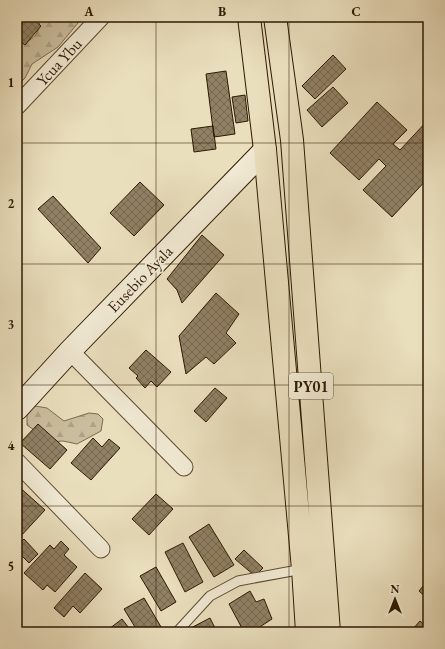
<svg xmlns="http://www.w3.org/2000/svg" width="445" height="649" viewBox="0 0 445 649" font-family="'EB Garamond',serif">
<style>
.forest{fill:url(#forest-firs);stroke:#7c6b50}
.building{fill:url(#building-cross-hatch);stroke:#2f1903}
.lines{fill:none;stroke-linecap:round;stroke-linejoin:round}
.lane-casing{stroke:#5e4a32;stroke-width:11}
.street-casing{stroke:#5e4a32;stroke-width:19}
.secondary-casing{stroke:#2f1903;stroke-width:24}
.highway-casing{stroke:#2f1903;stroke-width:24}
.lane{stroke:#f1ead4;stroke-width:9}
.street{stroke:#f1ead4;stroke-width:17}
.secondary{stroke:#f1ead4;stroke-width:22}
.highway{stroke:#eadfbd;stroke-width:22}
.grid{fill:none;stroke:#2f1903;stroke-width:1;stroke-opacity:0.55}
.labels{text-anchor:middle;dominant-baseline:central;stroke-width:3.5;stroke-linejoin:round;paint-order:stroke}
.shield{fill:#f1ead4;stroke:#695842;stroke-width:1}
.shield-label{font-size:15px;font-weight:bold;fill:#2f1903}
.street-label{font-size:16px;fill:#2f1903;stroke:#f1ead4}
.neatline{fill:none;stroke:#2f1903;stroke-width:1.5}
.grid-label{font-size:13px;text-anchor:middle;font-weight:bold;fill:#2f1903}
</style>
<defs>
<pattern id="forest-firs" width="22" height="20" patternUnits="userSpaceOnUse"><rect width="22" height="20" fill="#cabd9d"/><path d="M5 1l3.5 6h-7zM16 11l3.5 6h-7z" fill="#aea286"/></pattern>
<pattern id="building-cross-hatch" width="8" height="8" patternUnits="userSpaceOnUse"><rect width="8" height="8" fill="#908064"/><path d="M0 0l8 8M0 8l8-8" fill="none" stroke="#766850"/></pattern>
</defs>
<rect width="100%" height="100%" fill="#eadfbd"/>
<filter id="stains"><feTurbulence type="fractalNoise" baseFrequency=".005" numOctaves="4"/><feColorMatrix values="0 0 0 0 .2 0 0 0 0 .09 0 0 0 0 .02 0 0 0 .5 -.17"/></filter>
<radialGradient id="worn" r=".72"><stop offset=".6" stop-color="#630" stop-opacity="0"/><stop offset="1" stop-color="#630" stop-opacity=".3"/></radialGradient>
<path class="forest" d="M 39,17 L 83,17 L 58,47 L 32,64 L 25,78 L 17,86 L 17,45 C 32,42 42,33 39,17 Z
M 35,406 L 47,408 L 64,421 L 89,413 L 98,414 L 103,419 L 101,431 L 77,444 L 63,441 L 51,442 L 27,425 L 27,414 Z"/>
<path class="building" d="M 17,17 L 31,17 L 41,26 L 25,45 L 17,39 Z
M 333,55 L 346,69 L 315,99 L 302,86 Z
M 226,71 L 235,134 L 214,137 L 206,74 Z
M 333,87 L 348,103 L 322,127 L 307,110 Z
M 245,95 L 248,121 L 236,123 L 232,97 Z
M 377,102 L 407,130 L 393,144 L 400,150 L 428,120 L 428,178 L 392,217 L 363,190 L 386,166 L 379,159 L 359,180 L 330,153 Z
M 213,126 L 216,149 L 194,152 L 191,129 Z
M 140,182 L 164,205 L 134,236 L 110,213 Z
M 53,196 L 101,248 L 88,263 L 38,209 Z
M 202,235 L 224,255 L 182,303 L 177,290 L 167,279 Z
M 216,293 L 239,314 L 226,333 L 236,343 L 214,364 L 206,357 L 186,374 L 179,336 Z
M 146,350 L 171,372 L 157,387 L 151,381 L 145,388 L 136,378 L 138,376 L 129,368 Z
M 215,388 L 227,398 L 206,422 L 194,411 Z
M 38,424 L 67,450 L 50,469 L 20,443 Z
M 93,438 L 102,447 L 109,439 L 120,448 L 91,480 L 71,463 Z
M 17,485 L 45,510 L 19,538 L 17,536 Z
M 156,494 L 173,509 L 149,535 L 132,519 Z
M 209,524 L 234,565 L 214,577 L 189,537 Z
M 24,539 L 38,554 L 29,563 L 17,551 L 17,546 Z
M 61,541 L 69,549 L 64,555 L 77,567 L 55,592 L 47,585 L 43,590 L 24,573 L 50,545 L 54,549 Z
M 183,543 L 203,582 L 185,592 L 165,552 Z
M 244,550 L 263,568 L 255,576 L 235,559 Z
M 156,567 L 176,602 L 161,611 L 140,576 Z
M 85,573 L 102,589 L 80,613 L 73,606 L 64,617 L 54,608 Z
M 428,580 L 428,599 L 419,591 Z
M 250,591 L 256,602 L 264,599 L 272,619 L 252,632 L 244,632 L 229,604 Z
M 144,598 L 164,632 L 138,632 L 124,609 Z
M 210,618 L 217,632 L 188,632 L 187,630 Z
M 122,619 L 132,632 L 105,632 Z
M 420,621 L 428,628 L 428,632 L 411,631 Z"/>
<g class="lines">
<defs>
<path id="lane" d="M 177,632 L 210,596 L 238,581 L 303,569"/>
<path id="street" d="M 17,106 L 101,17
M 70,351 L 184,467
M 17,462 L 101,549"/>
<path id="secondary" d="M 17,409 L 70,351 L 265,150"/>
<path id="highway" d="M 249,17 L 265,150 L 303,569 L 307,632
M 275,17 L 292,140 L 329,632"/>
</defs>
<use href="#lane" class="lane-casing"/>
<use href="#street" class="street-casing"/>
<use href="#secondary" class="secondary-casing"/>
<use href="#highway" class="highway-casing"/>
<use href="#lane" class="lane"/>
<use href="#street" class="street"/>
<use href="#secondary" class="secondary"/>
<use href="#highway" class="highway"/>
</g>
<path class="grid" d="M 156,17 L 156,632M 289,17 L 289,632M 17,143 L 428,143M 17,264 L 428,264M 17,385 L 428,385M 17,506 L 428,506"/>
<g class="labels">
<rect class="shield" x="289" y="373" width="44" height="26" rx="3"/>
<g class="shield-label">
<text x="311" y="386">PY01</text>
</g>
<g class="street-label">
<text transform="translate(59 62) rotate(-47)">Ycua Ybu</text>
<text transform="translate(140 279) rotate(-46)">Eusebio Ayala</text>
</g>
</g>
<rect width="445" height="649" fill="none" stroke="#eadfbd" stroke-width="44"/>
<g transform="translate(395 599)" stroke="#f1ead4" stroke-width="3" paint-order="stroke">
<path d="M0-3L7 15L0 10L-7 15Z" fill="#2f1903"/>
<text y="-6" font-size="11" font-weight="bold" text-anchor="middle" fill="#2f1903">N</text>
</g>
<rect x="22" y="22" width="401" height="605" class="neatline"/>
<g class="grid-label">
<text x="89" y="16">A</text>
<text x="222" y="16">B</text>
<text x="356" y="16">C</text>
<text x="11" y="87">1</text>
<text x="11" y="208">2</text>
<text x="11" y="329">3</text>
<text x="11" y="450">4</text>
<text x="11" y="571">5</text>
</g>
<rect width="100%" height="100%" filter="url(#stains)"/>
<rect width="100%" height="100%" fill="url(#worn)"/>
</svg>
